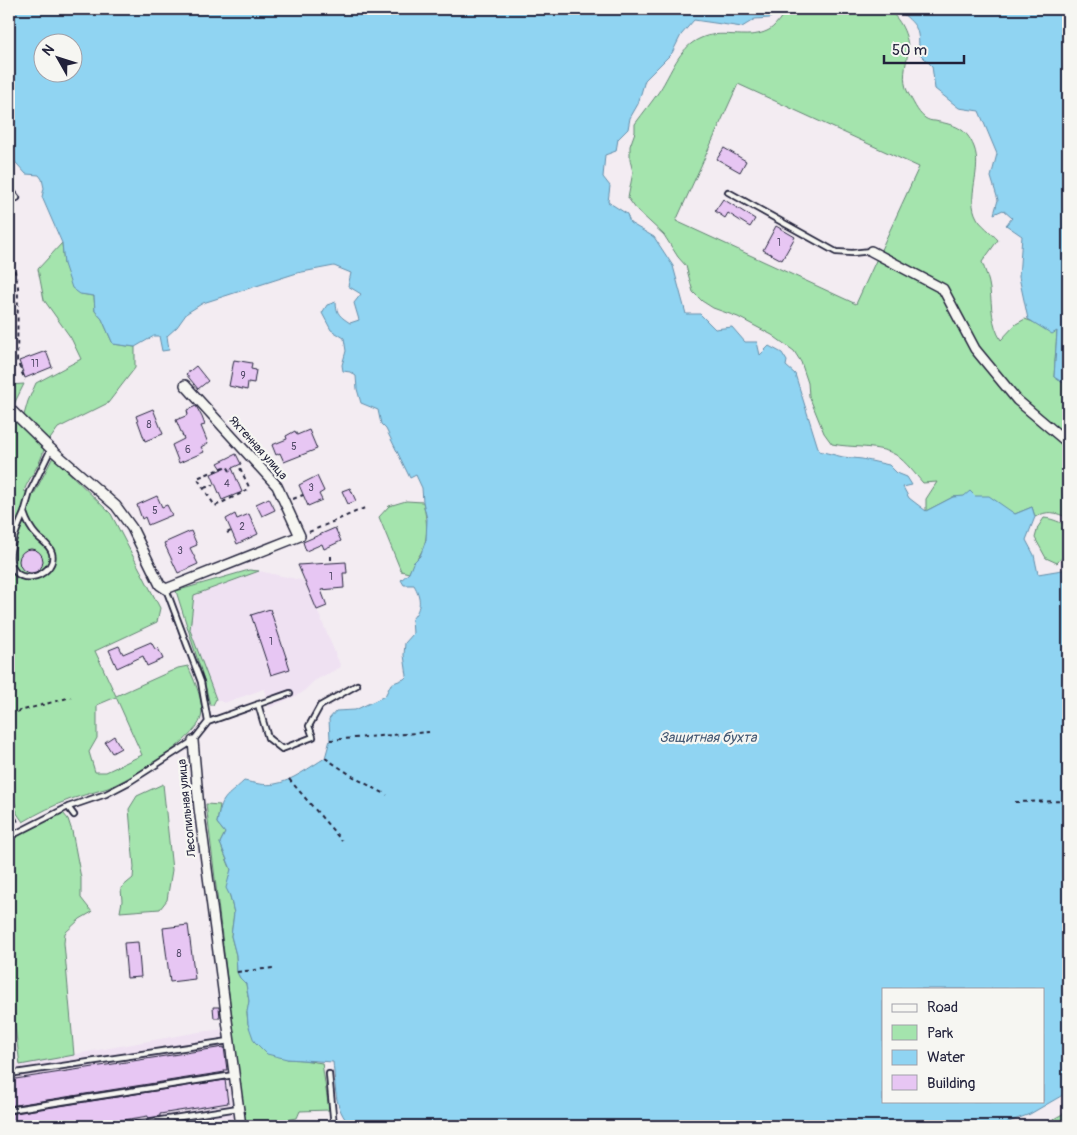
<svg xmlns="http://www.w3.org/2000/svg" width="1077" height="1135" viewBox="0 0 1077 1135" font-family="Pangolin,sans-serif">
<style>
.built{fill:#efe1f2}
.green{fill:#a4e4ad;stroke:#638374;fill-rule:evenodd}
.water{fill:#90d4f2;stroke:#648da9;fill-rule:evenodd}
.building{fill:#e7c6f3;stroke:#22223b}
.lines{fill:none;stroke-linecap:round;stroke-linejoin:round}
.lane-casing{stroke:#22223b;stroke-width:8}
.street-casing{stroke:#22223b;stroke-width:12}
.path{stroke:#22223b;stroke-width:2;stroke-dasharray:4 4;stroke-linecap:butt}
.lane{stroke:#f6f6f2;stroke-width:4.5}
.street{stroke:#f6f6f2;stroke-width:9}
.labels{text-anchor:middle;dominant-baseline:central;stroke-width:4.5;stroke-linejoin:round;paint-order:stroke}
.number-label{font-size:10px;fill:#534b69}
.street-label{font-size:12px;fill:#22223b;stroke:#f6f6f2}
.water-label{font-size:14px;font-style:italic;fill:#435772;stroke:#f6f6f2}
</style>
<rect width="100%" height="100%" fill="#f3ecf2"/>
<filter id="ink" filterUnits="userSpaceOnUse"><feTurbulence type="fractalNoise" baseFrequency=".02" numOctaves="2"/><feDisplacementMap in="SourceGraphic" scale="10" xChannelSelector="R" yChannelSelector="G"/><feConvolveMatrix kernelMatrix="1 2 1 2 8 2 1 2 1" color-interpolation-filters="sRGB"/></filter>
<g filter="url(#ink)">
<path class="built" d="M 259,571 L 305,581 L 341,667 L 314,681 L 302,693 L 269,708 L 264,689 L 224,703 L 216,699 L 190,630 L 194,594 Z
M 225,1029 L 236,1126 L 9,1126 L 9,1066 L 199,1032 Z"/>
<path class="green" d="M 788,9 L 887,9 C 900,18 909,36 908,52 C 906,66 901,79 908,93 C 913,101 917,112 925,118 C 928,120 931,121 935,121 C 954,125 966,127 974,147 C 983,170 965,197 977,218 C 980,224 992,233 998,240 L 982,262 C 985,270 989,280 990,289 C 992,307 991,324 1001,340 L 1016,324 L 1025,319 L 1057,331 L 1054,377 L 1068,386 L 1068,438 L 1055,437 L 1068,448 L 1068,518 C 1055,512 1048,510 1035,517 L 1032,507 L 1015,514 L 974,496 L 953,497 L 926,511 L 926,499 L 937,482 L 923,483 C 915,474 906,462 896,455 C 881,445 850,448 832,444 L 824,433 L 809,396 L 808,383 L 801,362 L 794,351 L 772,335 L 738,317 L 713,308 L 702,301 L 693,292 L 686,266 L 678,257 L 664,235 L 636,209 L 628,198 L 633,172 L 630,160 L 630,146 L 635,132 L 635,124 C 643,113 652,102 660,90 C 671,73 679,48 699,39 C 720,28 746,41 767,31 C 775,28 782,15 788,9 ZM 738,84 L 919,167 L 856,304 L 676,221 Z
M 62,243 L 64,264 L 81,294 L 94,296 L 95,311 L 102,319 L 113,344 L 135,347 L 135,368 L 108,403 L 58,428 L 48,442 L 24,415 L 28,401 L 36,383 L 81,359 L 71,338 L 44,300 L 38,269 Z
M 24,384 L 14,404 L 9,401 L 9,385 Z
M 9,414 L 44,449 C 41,464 29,477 24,491 L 34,494 L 53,457 L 111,514 L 160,608 L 157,622 L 95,651 L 116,696 L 178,668 L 188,666 C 194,680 205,703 201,718 C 194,742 131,778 108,788 C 96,792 83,795 71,799 C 54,805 38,813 23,822 L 16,812 L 11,813 L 13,826 L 9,827 ZM 116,697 L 142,755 L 106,772 L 95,772 L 89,752 L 97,738 L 97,705 Z
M 406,501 L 423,502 C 427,520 430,540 419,556 C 415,562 412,566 409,573 L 401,571 L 379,517 L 389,506 Z
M 1044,518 C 1055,519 1059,523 1068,525 L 1068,551 L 1057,563 L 1046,558 L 1035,538 L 1038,527 Z
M 249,570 L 259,571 L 194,595 L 190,630 L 216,699 L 213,705 L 210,705 L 204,680 L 176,591 Z
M 163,784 L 172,870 L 167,900 L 160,909 L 120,912 L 122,901 L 121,888 L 133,878 L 134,867 L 129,809 L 137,796 Z
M 206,804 L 220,805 L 217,823 L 225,833 L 220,843 L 231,870 L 227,888 L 230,896 L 234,913 L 231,936 L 236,955 L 237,972 L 240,978 L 246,984 L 249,1001 L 247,1012 L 248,1024 L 287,1059 L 303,1060 L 322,1063 L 329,1110 L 300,1111 L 297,1118 L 276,1122 L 276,1126 L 245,1126 Z
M 63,813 L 68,819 L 72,831 L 81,878 L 81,898 L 92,912 L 80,919 L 65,933 L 64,943 L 74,1055 L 20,1065 L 12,1004 L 9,1004 L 9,841 L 55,816 Z
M 1068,1111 L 1068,1117 L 1053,1126 L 1041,1126 Z"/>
<path class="water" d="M 9,9 L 777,9 L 770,18 L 755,19 L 742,27 L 694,20 L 681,35 L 672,53 L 645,80 L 638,104 L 630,118 L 628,129 L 618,139 L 616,151 L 605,155 L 603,177 L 610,186 L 608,202 L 627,214 L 630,223 L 654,237 L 673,266 L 686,314 L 700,314 L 715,329 L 732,327 L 745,342 L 757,342 L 760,355 L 769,346 L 782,353 L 787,361 L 786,366 L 795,374 L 819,451 L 843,457 L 862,459 L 889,465 L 897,473 L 907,477 L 912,485 L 903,487 L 909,498 L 926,511 L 953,497 L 964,496 L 970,491 L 975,496 L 989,496 L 1015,514 L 1032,507 L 1035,517 L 1026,540 L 1034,555 L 1038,574 L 1068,569 L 1068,1092 L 1030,1114 L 998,1126 L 351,1126 C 333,1108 336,1086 333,1062 L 287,1059 L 267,1054 L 254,1041 L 248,1024 L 247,1012 L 249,1001 L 246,984 L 240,978 L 237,972 L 236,955 L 231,936 L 234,913 L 230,896 L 226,888 L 231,869 L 220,843 L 225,833 L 217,823 C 222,795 225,799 244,781 C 254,783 265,786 275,784 C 290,782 312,766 325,758 L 330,740 L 329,719 L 336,711 L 355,710 L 385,696 L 391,684 L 404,679 L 407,676 L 404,655 L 405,643 L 413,634 L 412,619 C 422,608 421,597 414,585 L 404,585 L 401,580 L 409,573 L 413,563 L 420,556 L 426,540 L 427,519 L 423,502 L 422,488 L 416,475 L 410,478 L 386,429 L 381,424 L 378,410 L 361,403 L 357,389 L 356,376 L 350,372 L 343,371 L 342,365 L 346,351 L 344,338 L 331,330 L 322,313 L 327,305 L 336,302 C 336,314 341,317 350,323 L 359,320 L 354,303 L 361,294 L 348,286 L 351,273 L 334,266 L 297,273 L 203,303 L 187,313 L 177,327 L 167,336 L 169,350 L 162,351 L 159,336 L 154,336 L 135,347 L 113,344 L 102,319 L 95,311 L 94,296 L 80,294 L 72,288 L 64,264 L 62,243 L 42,197 L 44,188 L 42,179 L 39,175 L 26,174 L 9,155 ZM 42,42 L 72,42 L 72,72 L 42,72 ZM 883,989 L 1043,989 L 1043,1101 L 883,1101 Z
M 898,9 L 1068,9 L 1068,386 L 1054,377 L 1057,331 L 1052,334 L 1028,319 L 1019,277 L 1022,236 L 1006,225 L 1012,218 L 1003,210 L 994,214 L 998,200 L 991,177 L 997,154 L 979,111 L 959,108 L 935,89 L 932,66 L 919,53 C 919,25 917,27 898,9 Z"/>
<path class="building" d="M 724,148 L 746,161 L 740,172 L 717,159 Z
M 723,199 L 755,219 L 750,227 L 728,213 L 725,218 L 715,211 Z
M 776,226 L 795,237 L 782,260 L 763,250 Z
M 46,351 L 52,367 L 25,378 L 19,361 Z
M 234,360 L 252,363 L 251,369 L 256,370 L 254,383 L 248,382 L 247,390 L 229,386 Z
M 196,366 L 208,381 L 198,389 L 186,374 Z
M 196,406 L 202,417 L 205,425 L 201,426 L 208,443 L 201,447 L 204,452 L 179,463 L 172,445 L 184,439 L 176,420 L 188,415 L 187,410 Z
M 153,409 L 163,434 L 145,441 L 136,416 Z
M 309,430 L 317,449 L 284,462 L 280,453 L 276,455 L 272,445 L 287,439 L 286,436 L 295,431 L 297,435 Z
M 236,454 L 241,464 L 232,468 L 242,492 L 222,500 L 211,474 L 222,469 L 218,463 Z
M 317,476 L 324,491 L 319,494 L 322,500 L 308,506 L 299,485 Z
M 350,488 L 356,501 L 348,504 L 342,491 Z
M 157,496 L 162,507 L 167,505 L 172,515 L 148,525 L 145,517 L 142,519 L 137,505 Z
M 269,498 L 275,510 L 262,516 L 256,504 Z
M 235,514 L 237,519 L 249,514 L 258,534 L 237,544 L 226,519 Z
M 335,528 L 341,541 L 324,549 L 322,544 L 306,551 L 303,542 Z
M 191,531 L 197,545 L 190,548 L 198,564 L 178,573 L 164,543 Z
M19 561a12 12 0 1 1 24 0a12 12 0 1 1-24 0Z
M 346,562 L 347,573 L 343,573 L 344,588 L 321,590 L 327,606 L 317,610 L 298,565 Z
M 270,609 L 290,669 L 271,675 L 251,615 Z
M 151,642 L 155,649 L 158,648 L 163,659 L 147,666 L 143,656 L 117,668 L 109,650 L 119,646 L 123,654 Z
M 114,736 L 121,748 L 112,753 L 105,742 Z
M 188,925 L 195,979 L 170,982 L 163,928 Z
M 138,942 L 141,977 L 127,978 L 124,943 Z
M 213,1007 L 219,1007 L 220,1018 L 214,1018 Z
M 224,1047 L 227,1070 L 224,1070 L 225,1072 L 9,1106 L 9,1080 Z
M 225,1080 L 228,1103 L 160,1114 L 160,1116 L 148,1118 L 148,1116 L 88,1126 L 9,1126 L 9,1114 Z"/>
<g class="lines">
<defs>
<path id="lane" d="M 9,188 L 17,198
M 728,192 L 836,252 L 852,253 L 871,251
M 24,513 C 19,525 13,537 11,550 C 5,593 58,578 52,553 C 49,544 43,542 37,536 C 31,530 27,522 24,513 L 30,492 L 51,449
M 258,704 L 268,738 L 282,749 L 313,737 L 309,726 L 320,706 L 357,685
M 208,722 L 290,693
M 68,807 L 74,815
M 9,837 L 68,807 L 106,794 L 129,782 L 193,741 L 208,722 L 201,682 L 166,589
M 9,1074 L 229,1041
M 329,1074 L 334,1126
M 9,1110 L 234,1075
M 123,1126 L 238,1108"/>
<path id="street" d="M 871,251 L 943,289 L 975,349 L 1017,400 L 1068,443
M 9,408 L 51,449 L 116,506 L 132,528 L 160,585 L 166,589 L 300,536 L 277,486 L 185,385
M 193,741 L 199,808 L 241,1126"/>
</defs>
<use href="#lane" class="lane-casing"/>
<use href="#street" class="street-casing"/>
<path class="path" d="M 13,262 L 18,287 L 17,361 L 25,380
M 230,471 L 227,466 L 197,478 L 215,506 L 248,490 L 249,487 L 240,468
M 204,488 L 213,485
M 293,499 L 303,495
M 309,532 L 367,507
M 227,533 L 231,531
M 331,556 L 331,563
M 9,714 L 71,697
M 330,740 L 429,732
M 325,758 L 357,779 L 387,795
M 9,779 L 16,811 L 15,815 L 19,825
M 289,779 L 342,841
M 1015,802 L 1068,801
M 237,972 L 273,968"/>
<use href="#lane" class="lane"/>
<use href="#street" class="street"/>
</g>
</g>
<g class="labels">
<g class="number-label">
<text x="779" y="243">1</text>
<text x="35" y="364">11</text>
<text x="243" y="376">9</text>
<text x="149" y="425">8</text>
<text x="294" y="447">5</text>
<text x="188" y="450">6</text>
<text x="227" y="484">4</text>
<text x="311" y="488">3</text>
<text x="155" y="511">5</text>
<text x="242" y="527">2</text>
<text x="180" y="551">3</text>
<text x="331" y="577">1</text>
<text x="271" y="642">1</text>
<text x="179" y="954">8</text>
</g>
<g class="street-label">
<text transform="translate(258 448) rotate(48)">Яхтенная улица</text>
<text transform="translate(187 808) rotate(-96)">Лесопильная улица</text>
</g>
<g class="water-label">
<text x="708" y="737">Защитная бухта</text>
</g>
</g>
<rect width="1077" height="1135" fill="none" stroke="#f6f6f2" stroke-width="30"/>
<rect x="15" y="15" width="1047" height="1105" fill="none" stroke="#22223b" stroke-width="2" filter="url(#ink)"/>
<rect x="882" y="988" width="162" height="115" fill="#f6f6f2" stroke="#a1a1a9"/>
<rect x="892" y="1004" width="25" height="8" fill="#f6f6f2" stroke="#a1a1a9"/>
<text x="927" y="1012" font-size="15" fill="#22223b">Road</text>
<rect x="892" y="1025" width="25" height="15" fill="#a4e4ad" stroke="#a1a1a9"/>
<text x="927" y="1038" font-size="15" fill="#22223b">Park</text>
<rect x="892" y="1050" width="25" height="15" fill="#90d4f2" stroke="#a1a1a9"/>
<text x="927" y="1062" font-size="15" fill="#22223b">Water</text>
<rect x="892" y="1075" width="25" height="15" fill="#e7c6f3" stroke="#a1a1a9"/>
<text x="927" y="1088" font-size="15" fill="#22223b">Building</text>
<g transform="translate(58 58) rotate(309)"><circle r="24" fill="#f6f6f2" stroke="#a1a1a9"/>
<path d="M0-4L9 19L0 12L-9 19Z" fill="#22223b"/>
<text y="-8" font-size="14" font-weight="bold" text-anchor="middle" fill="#22223b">N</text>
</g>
<path d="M884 55v8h80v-8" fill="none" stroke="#22223b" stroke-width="2.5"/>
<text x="892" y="55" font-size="15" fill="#22223b" stroke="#f6f6f2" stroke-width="4" paint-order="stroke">50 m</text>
</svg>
